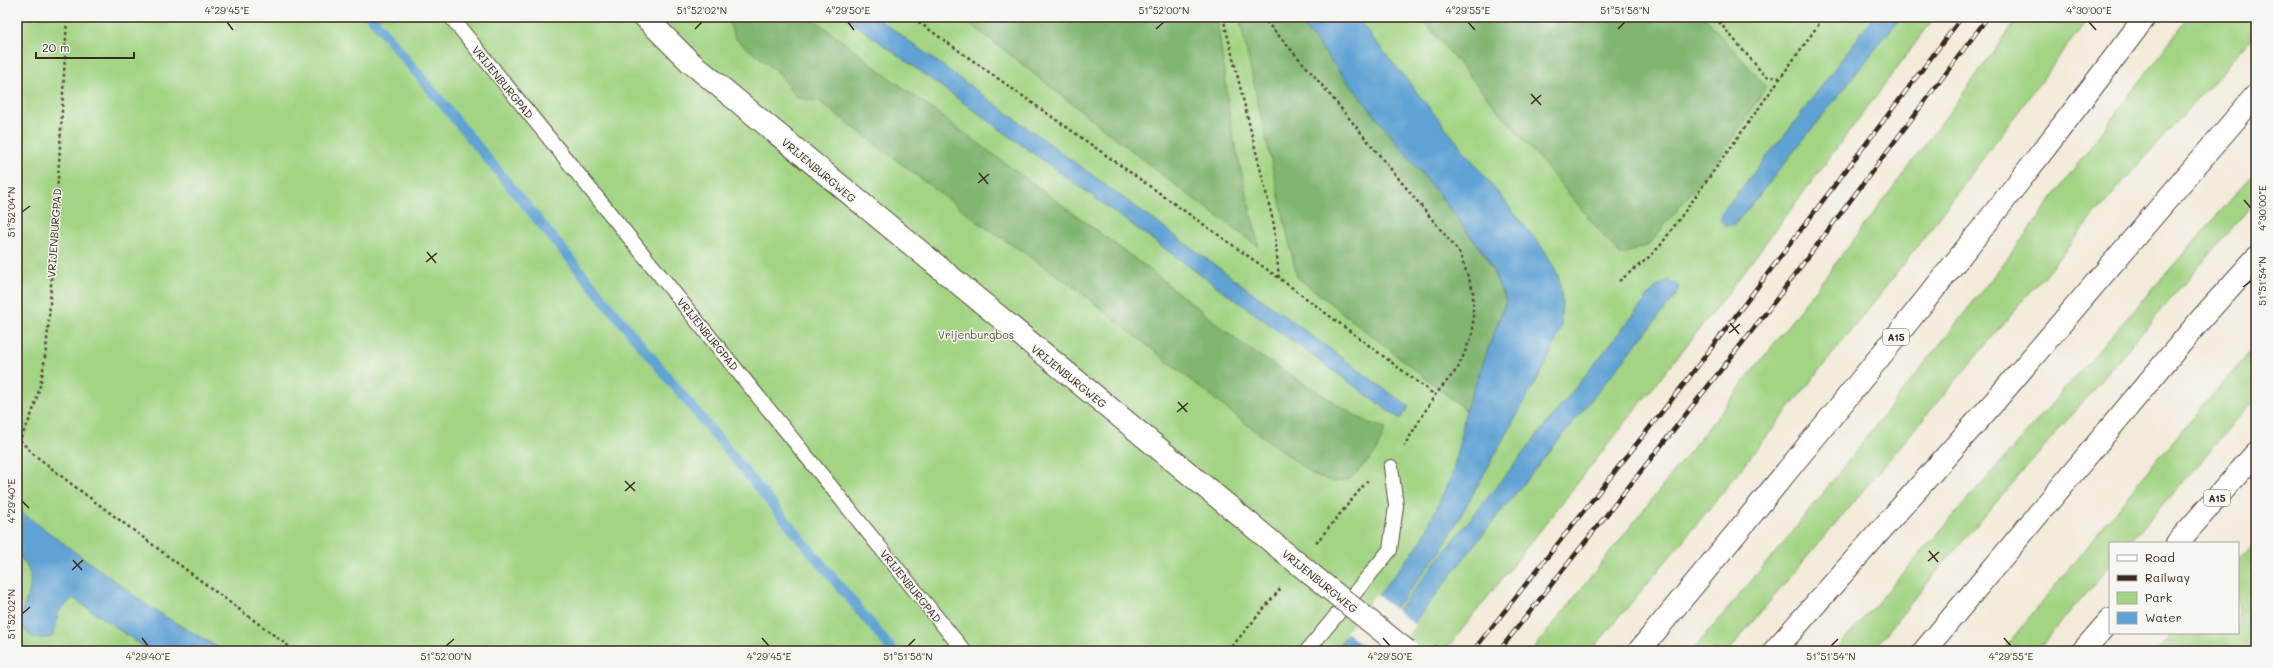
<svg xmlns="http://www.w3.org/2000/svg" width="2273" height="668" viewBox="0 0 2273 668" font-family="Mali,sans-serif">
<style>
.green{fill:#a2d483;stroke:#6e7f50}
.forest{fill:#81b671;stroke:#5e7048}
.water{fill:#5fa2d4;stroke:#4d6679}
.pier{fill:#f3ebda}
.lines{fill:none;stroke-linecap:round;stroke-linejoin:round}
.stream{stroke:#5fa2d4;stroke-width:10}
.service-casing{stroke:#57473a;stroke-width:16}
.tertiary-casing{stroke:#57473a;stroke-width:24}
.motorway-casing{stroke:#57473a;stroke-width:24}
.path{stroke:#57473a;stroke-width:2.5;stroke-dasharray:3 3;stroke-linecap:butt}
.service{stroke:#fff;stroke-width:14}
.tertiary{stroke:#fff;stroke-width:22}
.motorway{stroke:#fff;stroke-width:22}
.rail-casing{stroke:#3b2a1e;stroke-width:4.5}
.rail{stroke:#f6f6f2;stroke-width:3;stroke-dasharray:9;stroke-linecap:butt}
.tertiary-bridge-casing{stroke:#57473a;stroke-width:24;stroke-linecap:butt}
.path-bridge{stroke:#57473a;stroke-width:2.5;stroke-dasharray:3 3;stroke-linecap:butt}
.tertiary-bridge{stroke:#fff;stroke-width:22}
.ticks{fill:none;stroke:#3b2a1e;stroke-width:1.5}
.labels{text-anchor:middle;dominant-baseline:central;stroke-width:3;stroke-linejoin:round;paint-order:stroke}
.shield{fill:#f6f6f2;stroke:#73675e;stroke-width:1}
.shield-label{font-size:10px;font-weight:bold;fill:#3b2a1e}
.street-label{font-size:11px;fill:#3b2a1e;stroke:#f6f6f2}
.park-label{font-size:11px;fill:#555437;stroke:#f6f6f2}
.neatline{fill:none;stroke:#3b2a1e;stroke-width:1.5}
.ticks-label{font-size:10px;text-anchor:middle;fill:#3b2a1e}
</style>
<rect width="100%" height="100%" fill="#f6f6f2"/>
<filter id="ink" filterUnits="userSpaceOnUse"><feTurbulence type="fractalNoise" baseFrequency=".025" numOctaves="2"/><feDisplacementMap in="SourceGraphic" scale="8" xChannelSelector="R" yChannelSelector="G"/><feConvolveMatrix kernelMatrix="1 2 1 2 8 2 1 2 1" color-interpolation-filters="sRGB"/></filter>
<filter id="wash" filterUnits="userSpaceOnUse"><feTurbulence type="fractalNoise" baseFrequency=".012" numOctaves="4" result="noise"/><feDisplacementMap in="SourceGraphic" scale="16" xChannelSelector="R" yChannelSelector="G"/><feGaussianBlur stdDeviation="0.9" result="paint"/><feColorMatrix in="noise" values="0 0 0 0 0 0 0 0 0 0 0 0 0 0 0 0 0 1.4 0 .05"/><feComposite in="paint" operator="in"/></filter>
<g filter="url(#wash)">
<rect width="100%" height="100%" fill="#f3ebda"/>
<path class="green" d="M 17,17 L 1935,17 L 1731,289 L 1445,651 L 17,651 Z
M 2019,17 L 2089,17 L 1904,264 L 1705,514 L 1591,651 L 1532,651 C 1698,442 1863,233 2019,17 Z
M 2188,17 L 2256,17 L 2256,33 L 2116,190 L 1728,651 L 1692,651 L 1785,541 L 2010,255 Z
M 2256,171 L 2256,200 L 1938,570 L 1872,651 L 1835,651 Z
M 2256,345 L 2256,398 L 2129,543 L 2110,543 L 2110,565 L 2036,651 L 2002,651 L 2161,455 Z
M 2256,540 L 2256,651 L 2157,651 L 2173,633 L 2238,633 L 2238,560 Z"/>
<path class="forest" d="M 727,17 L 811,17 L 883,73 L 1150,270 L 1250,350 L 1366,422 L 1386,428 L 1375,454 L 1350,479 L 1334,482 L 1312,474 L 1227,409 L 1069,283 L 978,222 L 819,101 L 797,98 L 779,73 L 735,38 Z
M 962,17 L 1217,17 L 1232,132 L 1259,247 L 1174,184 Z
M 1239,17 L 1303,17 L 1305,28 L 1440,196 L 1487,258 L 1506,301 L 1466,410 L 1297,277 Z
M 1420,17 L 1704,17 L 1766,87 L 1724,151 L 1649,245 L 1620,255 Z"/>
<path class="water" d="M 845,17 L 876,17 L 1409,407 L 1400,419 Z
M 1303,17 L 1356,17 L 1545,251 L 1558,275 L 1562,297 L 1561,328 L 1547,362 L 1441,551 L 1361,651 L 1334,651 L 1422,540 L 1453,472 L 1466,409 L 1506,301 L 1487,257 L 1440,196 L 1305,28 Z
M 1873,17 L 1901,17 L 1752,204 L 1734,225 L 1725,225 L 1720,220 L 1722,212 L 1793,124 Z
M 1668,280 L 1676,284 L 1679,288 L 1677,294 L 1499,514 L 1392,651 L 1365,651 L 1655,288 Z
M 17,509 L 154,610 L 224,651 L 150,651 L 73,598 L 59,612 L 52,637 C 32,641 29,637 18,621 C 27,598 41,574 17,555 Z"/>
<path class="pier" d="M 1376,594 L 1415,625 L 1395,651 L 1369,651 L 1346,632 Z"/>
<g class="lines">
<path class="stream" d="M 371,17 L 893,651"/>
</g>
</g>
<g filter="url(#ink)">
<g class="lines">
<defs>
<path id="service" d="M 451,17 L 964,651
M 1307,651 L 1390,550 L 1396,506 L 1391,467"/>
<path id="tertiary" d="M 645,17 L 689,61 L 1312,575"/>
<path id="motorway" d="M 2177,543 L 2256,453
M 1639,651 C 1811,443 1983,233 2145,17
M 1774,651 L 1995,401 L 2256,95
M 1924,651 L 2202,318 L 2256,258
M 2083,651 L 2110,620"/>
</defs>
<use href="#service" class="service-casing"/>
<use href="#tertiary" class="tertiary-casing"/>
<use href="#motorway" class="motorway-casing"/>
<path class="path" d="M 917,17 L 917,21 L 1279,278
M 1223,17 L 1274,225 L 1279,278 L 1435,395
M 1262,17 L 1311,72 L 1459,252 L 1473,290 L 1473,333 L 1458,368 L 1435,395 L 1404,446
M 1715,17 L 1765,76 L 1780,78
M 1619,281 L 1647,259 L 1660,246 L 1824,17
M 20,440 L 32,453 L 74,486 L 295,651
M 17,443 C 50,396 49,306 53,249 C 59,172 63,94 67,17
M 1316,543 L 1368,480
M 1228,651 L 1282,587"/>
<use href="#service" class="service"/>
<use href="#tertiary" class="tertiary"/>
<use href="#motorway" class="motorway"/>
<defs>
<path id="rail" d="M 1473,651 L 1684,384 L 1962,17
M 1499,651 L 1769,309 L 1988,17"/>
</defs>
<use href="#rail" class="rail-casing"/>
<use href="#rail" class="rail"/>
<defs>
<path id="tertiary-bridge" d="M 1312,575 L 1407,651"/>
</defs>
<use href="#tertiary-bridge" class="tertiary-bridge-casing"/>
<path class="path-bridge" d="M 1434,646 L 1440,651"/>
<use href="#tertiary-bridge" class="tertiary-bridge"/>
</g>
</g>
<path class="ticks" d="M 227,22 L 233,30M 848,22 L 854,30M 1468,22 L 1475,30M 2089,22 L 2096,30M 695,29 L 702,22M 1156,29 L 1164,22M 1618,29 L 1625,22M 1531,94 L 1541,105M 1531,104 L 1541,95M 979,173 L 988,184M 978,183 L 989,174M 2244,200 L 2251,208M 22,212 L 30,206M 427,252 L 436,263M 426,262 L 437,253M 2243,287 L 2251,281M 1730,323 L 1739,334M 1729,333 L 1740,324M 1178,402 L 1187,412M 1177,412 L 1188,403M 625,481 L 635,491M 625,491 L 635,482M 22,501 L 29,508M 1929,551 L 1938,562M 73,560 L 82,570M 1928,561 L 1939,552M 72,570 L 83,560M 22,614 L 30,607M 142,638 L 148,646M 762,638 L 769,646M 1383,638 L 1390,646M 2004,638 L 2011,646M 446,646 L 454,639M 908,646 L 915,639M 1831,646 L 1838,639"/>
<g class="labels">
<g class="shield">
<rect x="1883" y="329" width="26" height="16" rx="3"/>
<rect x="2204" y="490" width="26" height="16" rx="3"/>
</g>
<g class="shield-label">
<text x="1896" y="337">A15</text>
<text x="2217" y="498">A15</text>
</g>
<g class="street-label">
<text transform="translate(503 82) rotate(51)">VRIJENBURGPAD</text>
<text transform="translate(819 170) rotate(40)">VRIJENBURGWEG</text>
<text transform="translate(54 233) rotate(-86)">VRIJENBURGPAD</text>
<text transform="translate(708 334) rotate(51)">VRIJENBURGPAD</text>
<text transform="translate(1069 376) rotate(39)">VRIJENBURGWEG</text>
<text transform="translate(1320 581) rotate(39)">VRIJENBURGWEG</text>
<text transform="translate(911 586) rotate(51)">VRIJENBURGPAD</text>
</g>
<g class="park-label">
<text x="976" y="334">Vrijenburgbos</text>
</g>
</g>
<rect width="2273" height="668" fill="none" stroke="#f6f6f2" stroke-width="44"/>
<rect x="2109" y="542" width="130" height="92" fill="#f6f6f2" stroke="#aba49d"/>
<rect x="2117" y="555" width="20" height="6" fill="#ffffff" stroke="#aba49d"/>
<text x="2145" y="562" font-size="12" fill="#3b2a1e">Road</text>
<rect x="2117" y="575" width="20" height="6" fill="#3b2a1e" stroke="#aba49d"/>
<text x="2145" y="582" font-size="12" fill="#3b2a1e">Railway</text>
<rect x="2117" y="592" width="20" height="12" fill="#a2d483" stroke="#aba49d"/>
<text x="2145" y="602" font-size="12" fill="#3b2a1e">Park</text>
<rect x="2117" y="612" width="20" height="12" fill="#5fa2d4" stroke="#aba49d"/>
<text x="2145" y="622" font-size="12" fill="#3b2a1e">Water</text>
<path d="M36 52v6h98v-6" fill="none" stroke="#3b2a1e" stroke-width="2"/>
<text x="42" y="52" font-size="12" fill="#3b2a1e" stroke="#f6f6f2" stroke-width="3" paint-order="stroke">20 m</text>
<rect x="22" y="22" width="2229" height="624" class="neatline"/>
<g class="ticks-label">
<text x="227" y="14">4°29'45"E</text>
<text x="702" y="14">51°52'02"N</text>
<text x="848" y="14">4°29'50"E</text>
<text x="1164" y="14">51°52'00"N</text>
<text x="1468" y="14">4°29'55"E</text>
<text x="1625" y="14">51°51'58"N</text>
<text x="2089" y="14">4°30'00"E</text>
<text transform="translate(2262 208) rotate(-90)" y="4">4°30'00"E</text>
<text transform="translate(11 212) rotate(-90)" y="4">51°52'04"N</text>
<text transform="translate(2262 281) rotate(-90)" y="4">51°51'54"N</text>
<text transform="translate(11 501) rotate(-90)" y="4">4°29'40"E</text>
<text transform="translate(11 614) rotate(-90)" y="4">51°52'02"N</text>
<text x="148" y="660">4°29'40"E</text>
<text x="446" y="660">51°52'00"N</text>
<text x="769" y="660">4°29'45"E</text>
<text x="908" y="660">51°51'58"N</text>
<text x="1390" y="660">4°29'50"E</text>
<text x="1831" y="660">51°51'54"N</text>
<text x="2011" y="660">4°29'55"E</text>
</g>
</svg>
